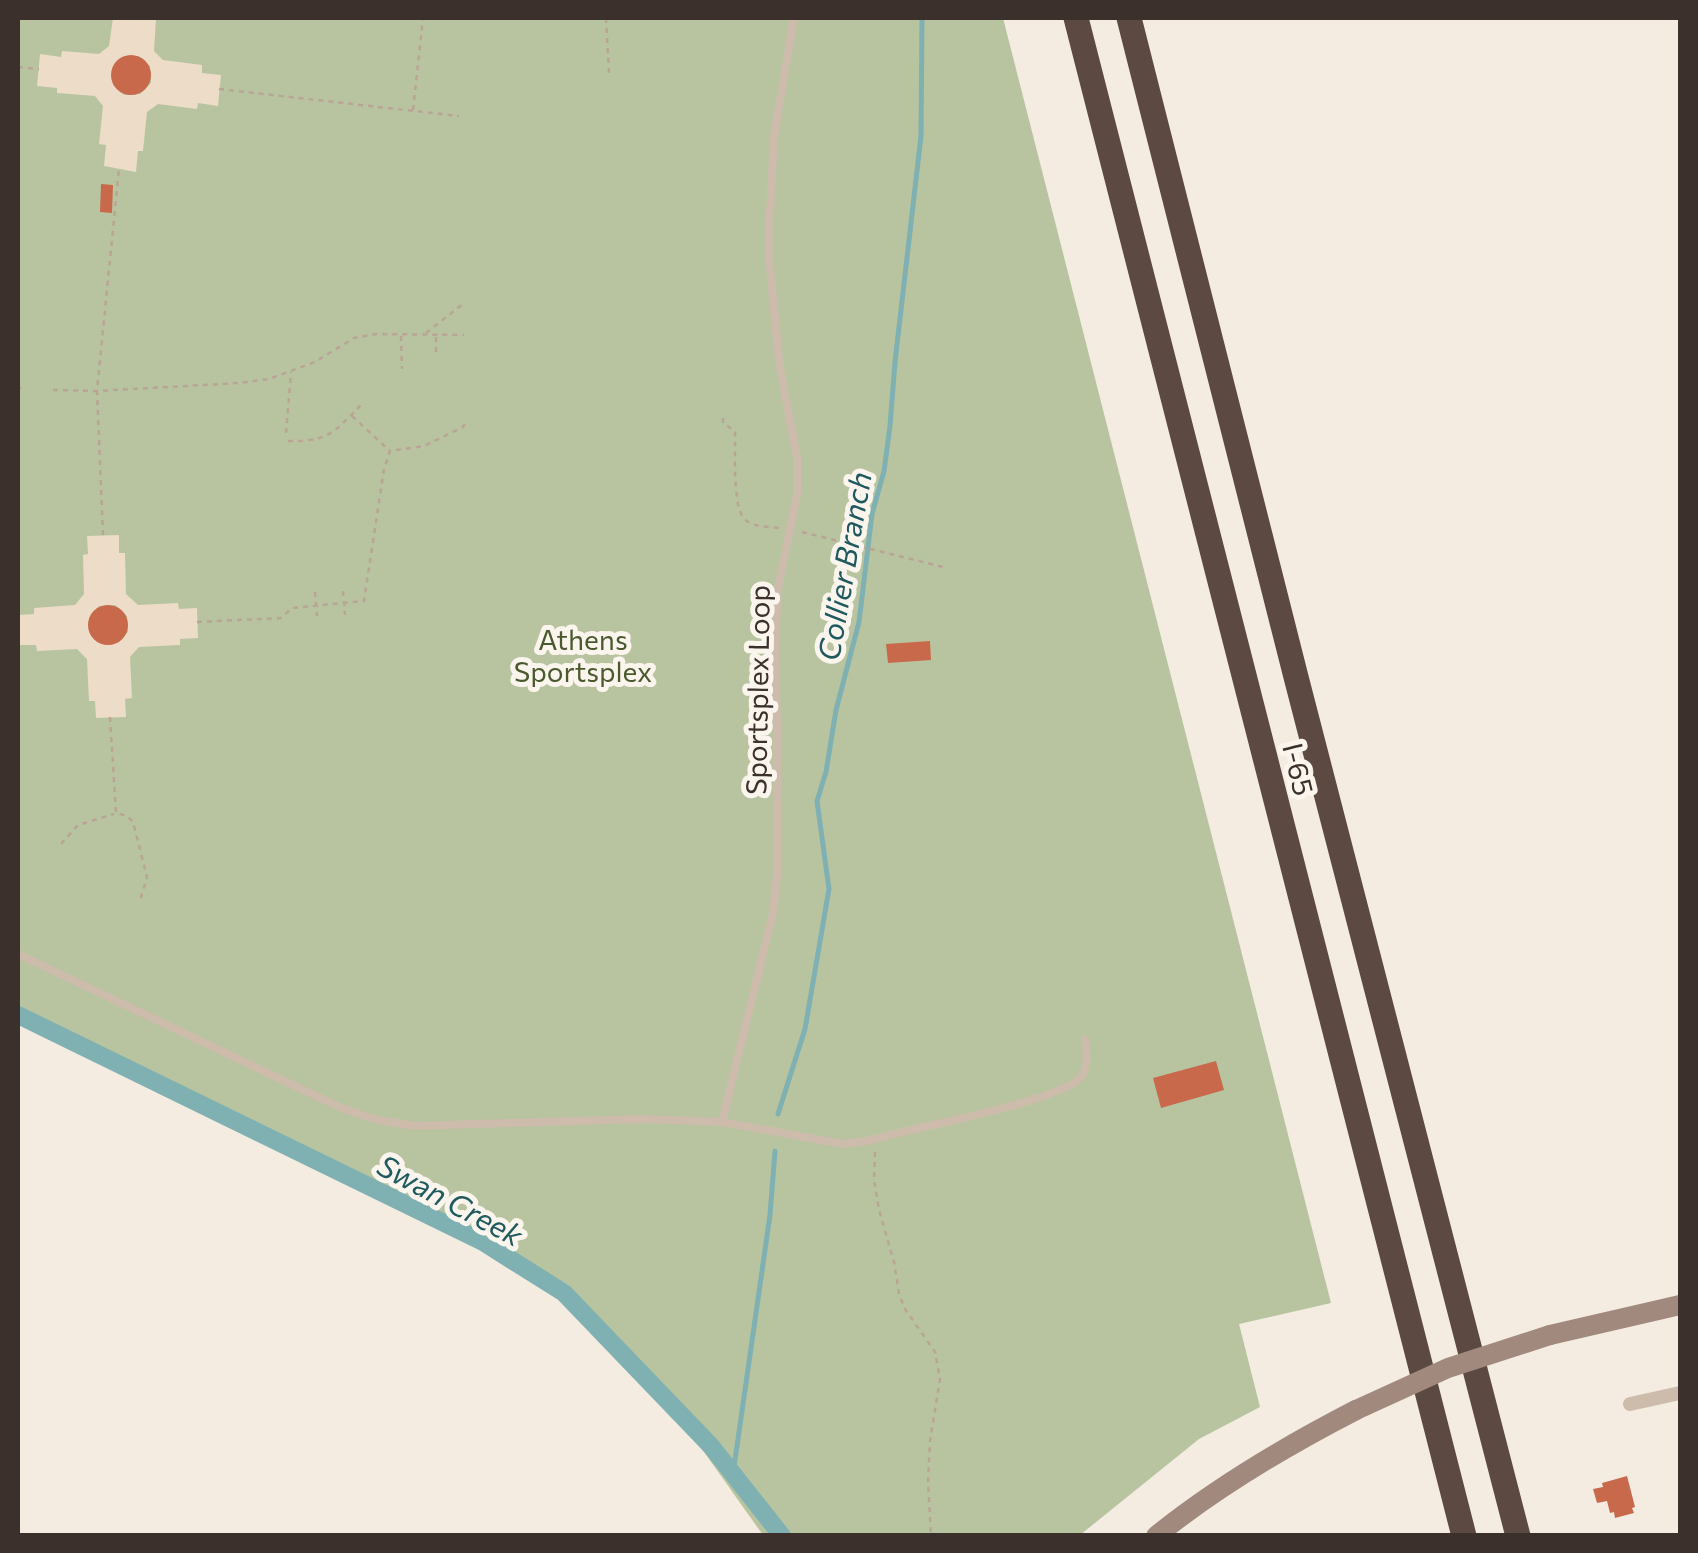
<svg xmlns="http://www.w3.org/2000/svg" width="1698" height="1553" viewBox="0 0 1698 1553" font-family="Commissioner,sans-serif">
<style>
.green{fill:#b8c4a0}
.plaza{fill:#ecdcc8;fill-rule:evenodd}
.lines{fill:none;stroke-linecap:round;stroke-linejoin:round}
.stream{stroke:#7fb0b2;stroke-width:5}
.canal{stroke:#7fb0b2;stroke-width:18}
.building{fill:#c8694b}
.path{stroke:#b9a596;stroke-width:2.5;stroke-dasharray:5 5;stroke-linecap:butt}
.service{stroke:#cdbbac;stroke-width:8}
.minor{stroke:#cdbbac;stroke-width:14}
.secondary{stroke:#a18a7d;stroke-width:20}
.motorway{stroke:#5c4a42;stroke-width:25}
.secondary-bridge{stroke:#a18a7d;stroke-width:20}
.labels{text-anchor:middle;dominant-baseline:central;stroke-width:10;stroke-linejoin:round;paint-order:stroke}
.park-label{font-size:28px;fill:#4a5a2e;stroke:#fbf5ee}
.street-label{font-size:28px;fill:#3b302b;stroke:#fbf5ee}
.water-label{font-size:30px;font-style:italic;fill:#1f5a5e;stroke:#fbf5ee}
</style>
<rect width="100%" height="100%" fill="#f4ebe1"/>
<path class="green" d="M 18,18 L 1003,18 L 1331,1303 L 1239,1324 L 1260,1407 L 1199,1439 L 1080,1535 L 763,1535 C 717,1471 673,1404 619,1346 C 580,1305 531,1273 486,1241 L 18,1014 Z"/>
<path class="plaza" d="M 113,18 L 156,18 L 154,51 L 163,60 L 202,65 L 202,73 L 221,75 L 218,106 L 198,103 L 197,109 L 158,104 L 147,112 L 143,151 L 138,151 L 136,172 L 104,166 L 106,145 L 99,144 L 103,106 L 95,96 L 57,93 L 57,88 L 37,86 L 40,54 L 61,57 L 62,51 L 99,54 L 109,46 ZM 138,56 L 150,66 L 151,83 L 140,94 L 124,95 L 113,85 L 112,69 L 122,57 Z
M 119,535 L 119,553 L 125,553 L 126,594 L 138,605 L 178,603 L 179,609 L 197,608 L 198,638 L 180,639 L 180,645 L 139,647 L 130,657 L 132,698 L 125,699 L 126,717 L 96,718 L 95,701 L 89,701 L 87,659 L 77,649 L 37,651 L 36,645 L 18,645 L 18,615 L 34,614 L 34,608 L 75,605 L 84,594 L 83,555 L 88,554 L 87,536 ZM 115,605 L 127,616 L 128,632 L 117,643 L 101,644 L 90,634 L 89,618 L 99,606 Z"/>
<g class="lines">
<path class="stream" d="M 778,1114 L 805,1029 L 829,889 L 817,801 L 826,772 L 836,710 L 859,622 L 872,514 L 884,471 L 890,426 L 895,362 L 921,136 L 922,18
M 733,1474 L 770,1215 L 775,1151"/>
<path class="canal" d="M 18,1015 L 483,1242 L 564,1293 L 711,1446 L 782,1536"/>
</g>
<path class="building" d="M111 75a20 20 0 1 1 40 0a20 20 0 1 1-40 0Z
M 101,184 L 113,185 L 112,213 L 100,212 Z
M88 625a20 20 0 1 1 40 0a20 20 0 1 1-40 0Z
M 930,641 L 931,660 L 888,663 L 886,644 Z
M 1216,1061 L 1224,1090 L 1161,1108 L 1153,1078 Z
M 1627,1476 L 1635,1507 L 1632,1508 L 1634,1513 L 1615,1518 L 1614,1512 L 1610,1513 L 1607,1501 L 1597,1503 L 1593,1489 L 1603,1487 L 1602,1483 Z"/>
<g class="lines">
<path class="path" d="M 606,18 L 609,73
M 18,67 L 39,69
M 219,89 L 459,116
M 413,110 L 423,18
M 426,333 L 464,303
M 401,336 L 402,369
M 436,352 L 436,336
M 18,387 L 21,389
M 53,390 L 97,391 L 239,383 L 269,379 L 315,362 L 354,338 L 376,334 L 464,335
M 352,416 L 390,451
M 723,418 L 723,423 L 735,431 C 736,450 731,512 747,521 C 755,527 770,527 780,528
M 286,433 L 291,372
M 288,441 C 330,442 335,431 363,403
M 802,532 L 943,567
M 103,535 L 97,391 L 119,168
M 343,591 L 345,615
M 315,592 L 317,616
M 197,622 L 281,618 L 292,608 L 364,601 L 384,469 L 390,451 L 424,446 L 463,427 L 466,422
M 110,717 L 116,813 L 127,816 L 133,822 L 147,877 L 141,897 L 142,903
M 61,844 L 78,825 L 114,814
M 875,1152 L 874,1180 L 879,1210 L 894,1262 L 899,1294 L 905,1309 L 935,1352 L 940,1379 L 930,1441 L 928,1481 L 931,1536"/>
<path class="service" d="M 18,954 L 337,1106 L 374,1119 L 413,1126 L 643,1119 L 722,1122 L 843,1144 L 872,1140 C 910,1128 1060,1101 1080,1078 C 1089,1068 1086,1052 1085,1040
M 722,1122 L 773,913 L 777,875 L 777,721 L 775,645 L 778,588 L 797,495 L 797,457 L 780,368 L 770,268 L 769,230 L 774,136 L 794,18"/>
<path class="minor" d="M 1630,1404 L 1680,1393"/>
<path class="secondary" d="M 1550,1335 L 1680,1305
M 1156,1536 C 1218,1486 1286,1446 1356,1410"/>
<path class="motorway" d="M 1076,18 L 1464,1536
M 1129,18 L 1296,677 L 1518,1536"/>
<path class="secondary-bridge" d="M 1356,1410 L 1448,1368 L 1550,1335"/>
</g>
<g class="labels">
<g class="park-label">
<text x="583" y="639">Athens<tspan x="583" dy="32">Sportsplex</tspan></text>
</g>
<g class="street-label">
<text transform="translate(757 690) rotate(-89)">Sportsplex Loop</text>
<text transform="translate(1299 769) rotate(76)">I-65</text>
</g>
<g class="water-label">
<text transform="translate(843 566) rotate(-80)">Collier Branch</text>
<text transform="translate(451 1199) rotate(28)">Swan Creek</text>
</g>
</g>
<rect width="1698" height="1553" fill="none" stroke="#3b302b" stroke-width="40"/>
</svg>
